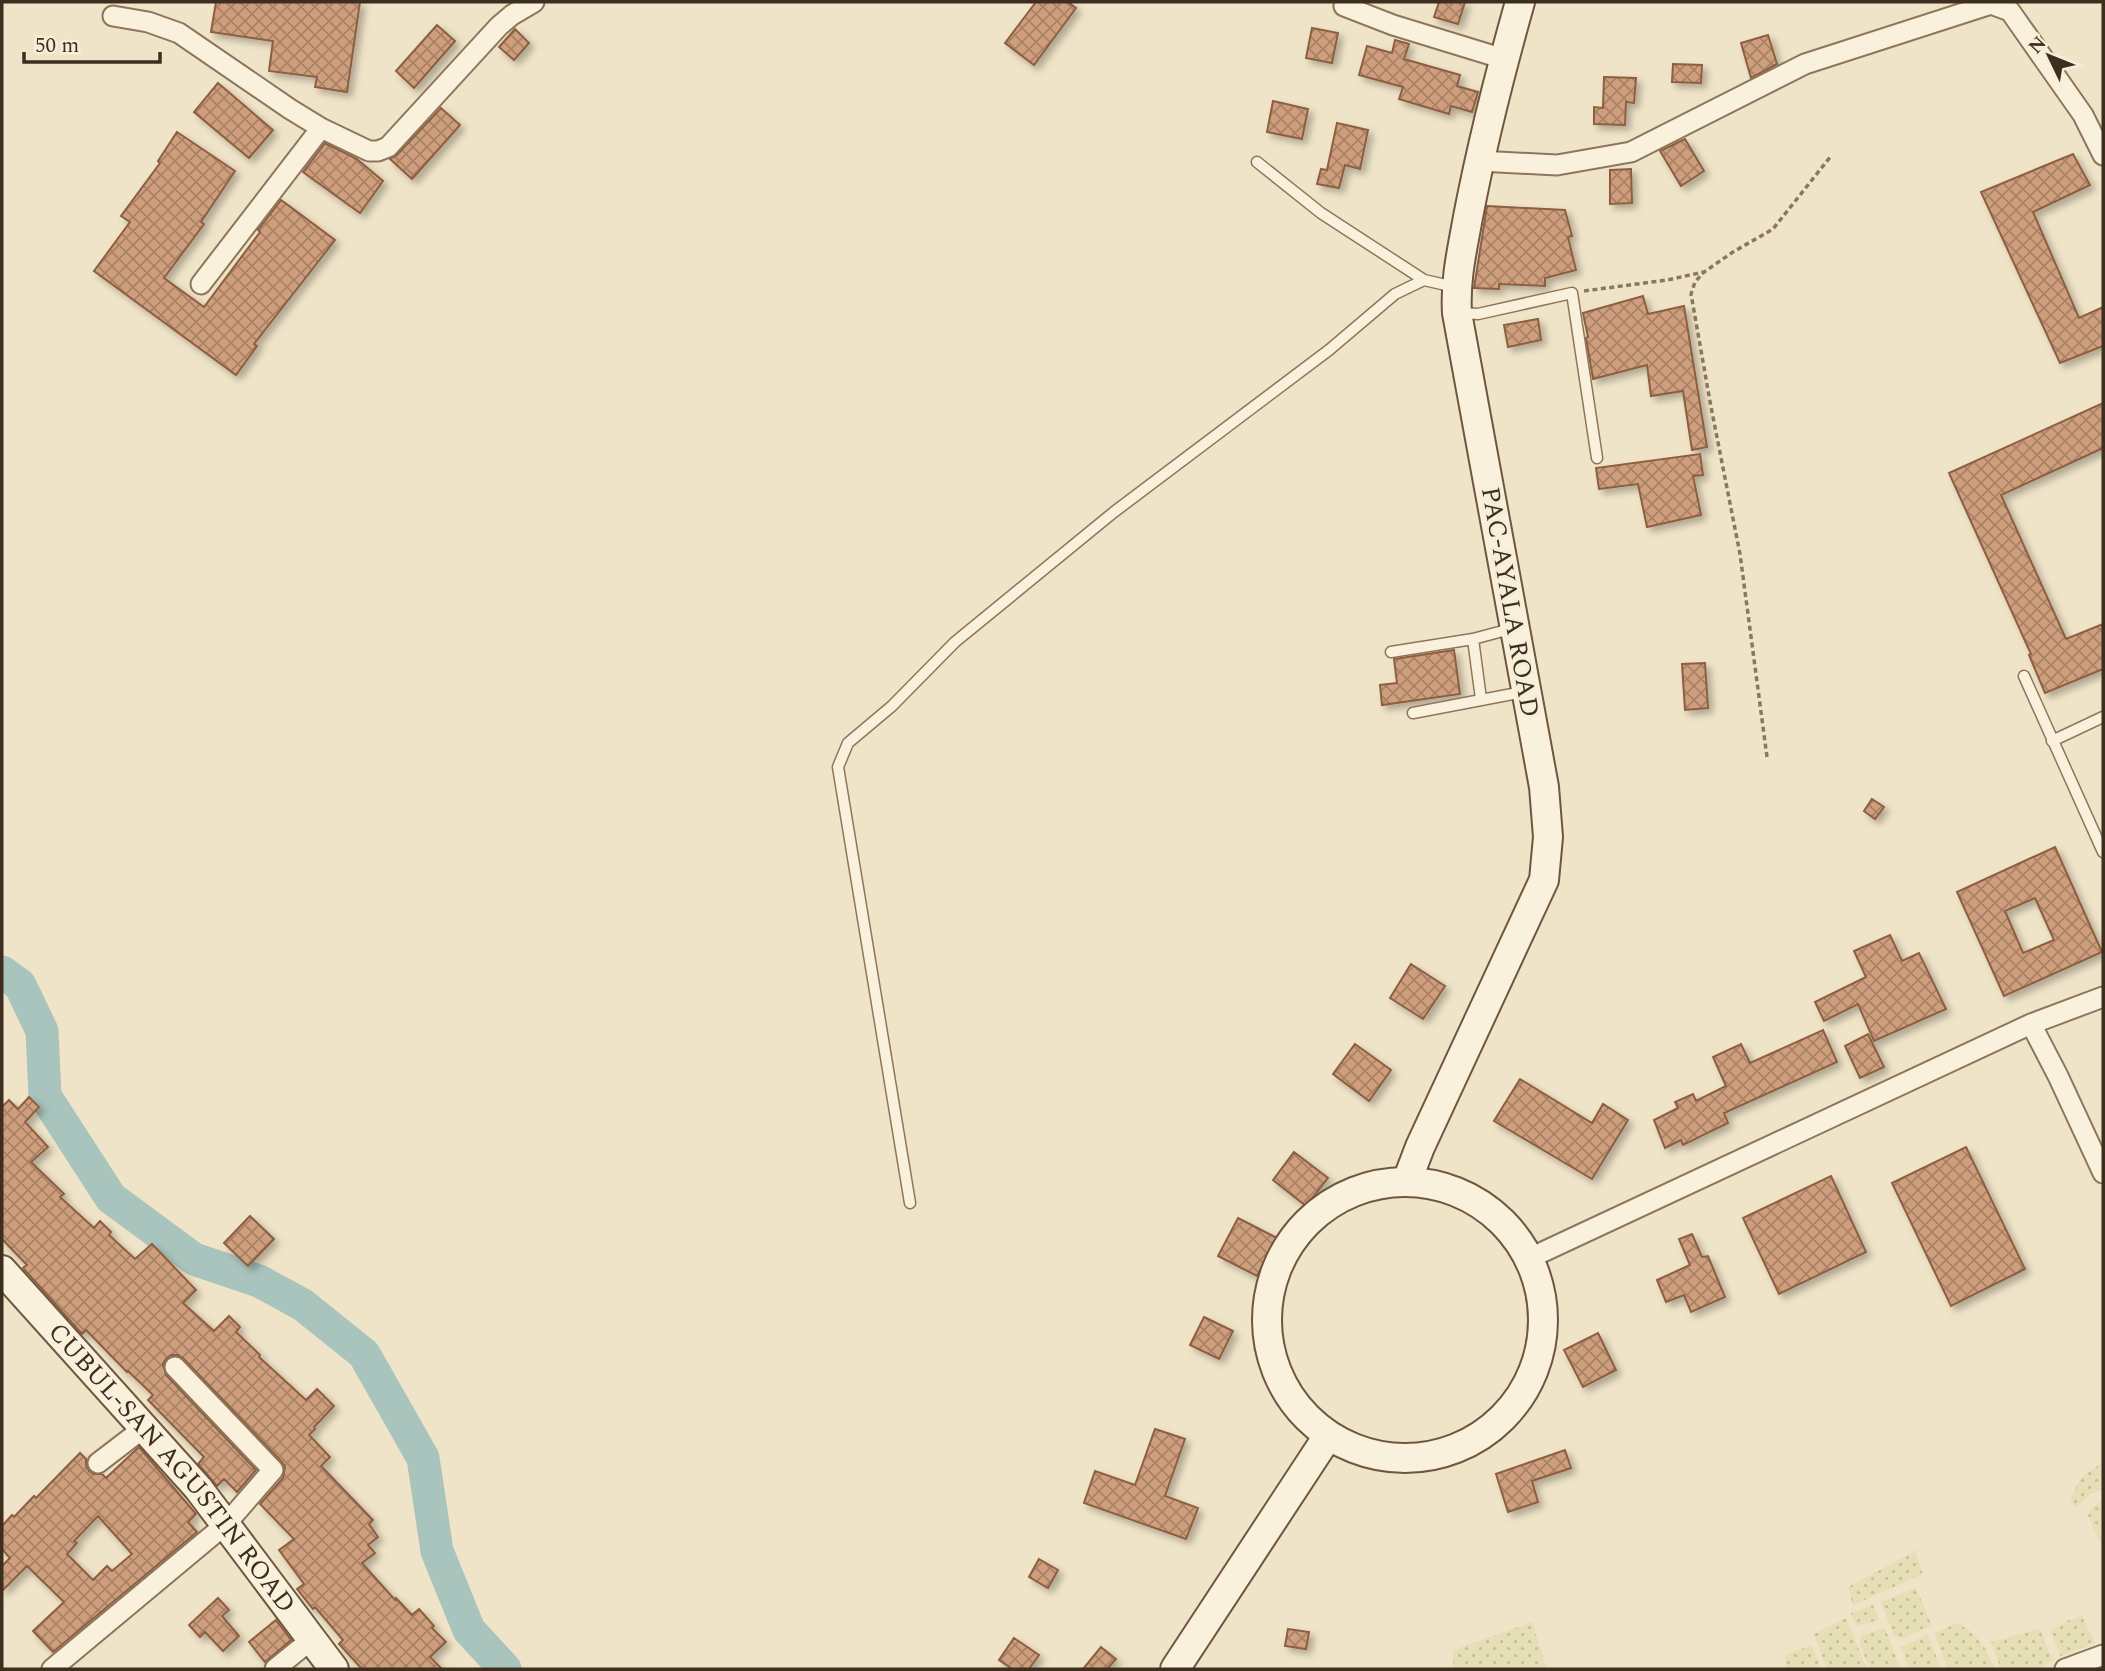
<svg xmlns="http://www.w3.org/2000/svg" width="2105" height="1671" viewBox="0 0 2105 1671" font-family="Spectral,serif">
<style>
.farmland{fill:url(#farmland-dots)}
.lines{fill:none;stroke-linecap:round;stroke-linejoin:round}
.river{stroke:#a9c4bc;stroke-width:33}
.building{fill:url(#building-cross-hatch);stroke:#8d5f41;stroke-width:2;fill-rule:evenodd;filter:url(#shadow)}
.lane-casing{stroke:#8d765c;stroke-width:13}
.street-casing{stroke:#8d765c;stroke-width:23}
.secondary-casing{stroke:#6f573f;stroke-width:32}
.path{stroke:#8d765c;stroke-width:3.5;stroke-dasharray:5 3.5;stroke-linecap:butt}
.lane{stroke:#faf1dc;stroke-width:10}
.street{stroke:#faf1dc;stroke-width:19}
.secondary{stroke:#faf1dc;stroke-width:28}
.labels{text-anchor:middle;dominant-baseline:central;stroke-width:7;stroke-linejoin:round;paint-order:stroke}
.street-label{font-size:26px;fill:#3d2e20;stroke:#f7eed8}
</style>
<defs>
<pattern id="farmland-dots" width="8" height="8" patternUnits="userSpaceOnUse" patternTransform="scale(1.75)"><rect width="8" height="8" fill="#e6deb5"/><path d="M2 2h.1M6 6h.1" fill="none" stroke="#c6bf9b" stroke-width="1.8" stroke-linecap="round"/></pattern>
<pattern id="building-cross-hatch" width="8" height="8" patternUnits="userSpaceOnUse" patternTransform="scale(1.75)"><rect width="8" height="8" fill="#cf9f7d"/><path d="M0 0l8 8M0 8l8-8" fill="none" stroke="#a98266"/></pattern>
<filter id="shadow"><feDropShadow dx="4.5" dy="4.5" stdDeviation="3.5" flood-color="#0004"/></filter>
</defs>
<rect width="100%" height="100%" fill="#f0e4c8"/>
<path class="farmland" d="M 2103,1462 L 2103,1489 L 2091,1494 L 2075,1508 L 2070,1499 L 2081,1478 Z
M 2103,1500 L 2103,1548 L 2088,1516 L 2091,1508 Z
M 1915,1551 L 1923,1574 L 1853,1605 L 1848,1587 Z
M 1916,1588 L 1932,1626 L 1902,1638 L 1894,1636 L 1881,1602 Z
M 1873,1605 L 1879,1620 L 1856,1626 L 1851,1613 Z
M 2082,1616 L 2095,1643 L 2060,1656 L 2051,1631 L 2064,1622 Z
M 1846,1618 L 1867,1669 L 1827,1669 L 1814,1634 Z
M 1532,1622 L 1547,1669 L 1453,1669 L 1453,1650 Z
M 1958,1623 L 1974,1634 L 1986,1650 L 1995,1669 L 1948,1669 L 1934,1633 Z
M 1885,1628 L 1901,1669 L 1870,1669 L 1859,1643 L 1862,1635 Z
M 2040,1629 L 2053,1661 L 2039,1669 L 2001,1669 L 1991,1642 Z
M 1928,1635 L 1941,1669 L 1909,1669 L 1901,1647 Z
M 1812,1645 L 1821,1669 L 1787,1669 L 1785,1662 L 1786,1655 Z"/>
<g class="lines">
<path class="river" d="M 2,972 L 20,985 L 42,1031 L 45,1096 L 111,1198 L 194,1259 L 259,1281 L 303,1305 L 364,1354 L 423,1458 L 437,1551 L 469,1630 L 505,1669"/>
</g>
<path class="building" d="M 216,2 L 360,2 L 347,92 L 315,87 L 317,77 L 269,71 L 273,41 L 211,32 Z
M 1036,2 L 1068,2 L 1076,8 L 1034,65 L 1005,43 Z
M 1439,2 L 1465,2 L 1458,24 L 1434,17 Z
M 437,25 L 455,41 L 414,88 L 396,71 Z
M 1312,28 L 1338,33 L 1332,63 L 1306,58 Z
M 515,29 L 529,43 L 514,60 L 499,47 Z
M 1768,35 L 1777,64 L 1751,78 L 1741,43 Z
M 1395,40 L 1409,44 L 1404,59 L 1460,75 L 1457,86 L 1478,92 L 1472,112 L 1451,106 L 1449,114 L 1399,99 L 1403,87 L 1359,75 L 1367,46 L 1392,53 Z
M 1673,64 L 1702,65 L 1701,83 L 1672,82 Z
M 1604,77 L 1636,78 L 1634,103 L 1626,102 L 1625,125 L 1594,124 L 1594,107 L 1603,108 Z
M 218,83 L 273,130 L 249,158 L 194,112 Z
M 1273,101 L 1308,109 L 1302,139 L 1267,132 Z
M 441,108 L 460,125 L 412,179 L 390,159 L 397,155 Z
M 1337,123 L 1368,130 L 1360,169 L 1345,165 L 1339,188 L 1317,184 L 1321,169 L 1327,170 Z
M 177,132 L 235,171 L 201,222 L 204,224 L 164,278 L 204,307 L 260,232 L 258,230 L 281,200 L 335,240 L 254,344 L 257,346 L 236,375 L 94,271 L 130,222 L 121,216 L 160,163 L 158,161 Z
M 1685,139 L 1704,171 L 1681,186 L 1660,151 Z
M 325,143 L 357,159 L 383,181 L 360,213 L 303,172 Z
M 2073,154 L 2090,185 L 2033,212 L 2079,318 L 2103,307 L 2103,346 L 2060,363 L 1981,192 Z
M 1631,169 L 1632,203 L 1610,204 L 1610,170 Z
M 1487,206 L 1565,210 L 1572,236 L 1568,237 L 1576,270 L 1545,278 L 1545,286 L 1499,284 L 1499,289 L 1474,288 Z
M 1643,296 L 1648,314 L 1684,306 L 1707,447 L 1692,450 L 1683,391 L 1651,396 L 1647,365 L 1593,379 L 1586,338 L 1588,337 L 1583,313 Z
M 1538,319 L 1541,340 L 1508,347 L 1504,325 Z
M 2103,403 L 2103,448 L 2001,495 L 2066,639 L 2103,624 L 2103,669 L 2045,693 L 2029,655 L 2031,654 L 1949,473 Z
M 1700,454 L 1703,475 L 1693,476 L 1701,515 L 1647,527 L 1638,484 L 1599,489 L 1596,468 Z
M 1454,650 L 1460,694 L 1382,705 L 1380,685 L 1397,683 L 1394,659 Z
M 1705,663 L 1708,708 L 1685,710 L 1682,664 Z
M 1872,799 L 1884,807 L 1875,819 L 1864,811 Z
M 2055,847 L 2102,952 L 2004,996 L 1957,892 ZM 2035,898 L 2054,940 L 2023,953 L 2005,911 Z
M 1890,935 L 1902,961 L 1919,953 L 1946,1009 L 1874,1041 L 1858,1004 L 1824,1021 L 1815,1002 L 1866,977 L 1854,951 Z
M 1411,964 L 1445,986 L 1423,1019 L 1390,998 Z
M 1823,1030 L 1837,1062 L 1724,1113 L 1728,1123 L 1683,1145 L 1681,1140 L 1665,1148 L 1654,1120 L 1678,1108 L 1675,1102 L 1693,1094 L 1696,1101 L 1726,1086 L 1713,1057 L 1741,1044 L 1750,1063 Z
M 1868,1034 L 1884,1067 L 1860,1078 L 1845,1046 Z
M 1355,1044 L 1391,1070 L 1369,1101 L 1333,1074 Z
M 1520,1079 L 1592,1123 L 1603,1104 L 1628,1120 L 1592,1179 L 1494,1121 Z
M 29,1097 L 39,1107 L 25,1122 L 48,1147 L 31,1162 L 64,1194 L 60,1197 L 94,1228 L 100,1221 L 111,1232 L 109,1235 L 135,1259 L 152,1244 L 196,1290 L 183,1303 L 214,1331 L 229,1316 L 240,1327 L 236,1332 L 260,1355 L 259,1357 L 306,1400 L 317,1389 L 334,1406 L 314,1427 L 315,1429 L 309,1435 L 330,1457 L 321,1466 L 373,1520 L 369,1524 L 378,1537 L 368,1545 L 375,1553 L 362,1563 L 395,1600 L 396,1598 L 412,1615 L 419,1609 L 434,1626 L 432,1628 L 446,1642 L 430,1657 L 442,1669 L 362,1669 L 339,1644 L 343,1640 L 315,1607 L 313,1609 L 297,1589 L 304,1584 L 279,1550 L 294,1539 L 260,1504 L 283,1478 L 285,1467 L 282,1462 L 184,1359 L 178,1355 L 171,1355 L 166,1359 L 163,1364 L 166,1375 L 256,1470 L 237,1492 L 224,1479 L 217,1486 L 198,1464 L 204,1457 L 148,1400 L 153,1395 L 128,1371 L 127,1372 L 86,1330 L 82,1334 L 23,1268 L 27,1265 L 2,1239 L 2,1107 L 9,1100 L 18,1109 Z
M 1966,1147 L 2025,1269 L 1951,1306 L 1892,1183 Z
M 1294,1152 L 1328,1178 L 1306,1206 L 1273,1180 Z
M 1831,1176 L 1866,1252 L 1779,1294 L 1743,1218 Z
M 250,1216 L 274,1239 L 248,1266 L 224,1243 Z
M 1238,1218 L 1277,1238 L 1257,1276 L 1218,1256 Z
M 1692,1234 L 1702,1257 L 1708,1256 L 1725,1297 L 1691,1312 L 1684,1295 L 1666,1302 L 1657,1280 L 1690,1265 L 1679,1239 Z
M 1204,1317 L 1233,1331 L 1219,1359 L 1190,1345 Z
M 1598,1333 L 1616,1370 L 1583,1387 L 1564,1350 Z
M 1155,1429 L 1185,1439 L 1165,1496 L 1198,1508 L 1186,1539 L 1084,1503 L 1095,1471 L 1135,1485 Z
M 139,1447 L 196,1514 L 188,1522 L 197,1532 L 53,1652 L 33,1631 L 64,1602 L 27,1566 L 2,1591 L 2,1566 L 10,1558 L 2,1549 L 2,1526 L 12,1515 L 14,1517 L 34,1496 L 36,1498 L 80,1453 L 86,1459 L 86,1465 L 89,1471 L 94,1474 L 102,1474 L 106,1478 ZM 98,1516 L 132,1554 L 112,1571 L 107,1566 L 93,1580 L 67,1554 L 77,1543 L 74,1541 Z
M 1565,1450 L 1571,1468 L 1532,1481 L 1538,1502 L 1508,1512 L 1496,1474 Z
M 1039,1559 L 1058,1570 L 1048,1588 L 1029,1577 Z
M 218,1598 L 229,1610 L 222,1616 L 239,1636 L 223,1651 L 205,1632 L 200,1637 L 189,1625 Z
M 276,1620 L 291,1640 L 265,1662 L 249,1642 Z
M 1288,1629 L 1309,1632 L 1306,1649 L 1285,1646 Z
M 1014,1638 L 1039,1655 L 1029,1669 L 1012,1669 L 999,1660 Z
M 1101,1647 L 1116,1659 L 1107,1669 L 1083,1669 Z"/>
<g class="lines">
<defs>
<path id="lane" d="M 1257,162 L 1321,213 L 1424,280
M 1461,313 L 1478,314 L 1572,293 L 1597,458
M 1473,639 L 1481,699
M 1391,652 L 1473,639 L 1514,628
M 2024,676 L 2103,852
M 1413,713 L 1523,692
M 2052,741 L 2103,717
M 910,1203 L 838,767 L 848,743 L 892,706 L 955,642 L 1114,512 L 1329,350 L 1395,294 L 1424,280 L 1455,287"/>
<path id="street" d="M 1344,6 L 1393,25 L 1504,59
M 113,16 L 148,22 L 179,33 L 290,109 L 321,128 L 369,151 L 378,151 L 388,147 L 499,26 L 512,15 L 534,2
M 1479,161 L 1557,165 L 1631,152 L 1805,64 L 1991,4 L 2010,11 L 2083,115 L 2103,155
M 201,284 L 321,128
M 2031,1024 L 2058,1076 L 2103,1173
M 1530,1258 L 2031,1024 L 2103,997
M 98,1463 L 145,1427
M 52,1669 L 226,1524 L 273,1470 L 175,1367
M 275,1669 L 312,1639
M 2065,1669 L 2103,1655"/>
<g id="secondary">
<path d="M 1407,1181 L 1420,1147 L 1544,880 L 1548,837 L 1544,787 L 1457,313 C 1455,279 1462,251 1468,217 C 1482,144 1500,73 1520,2"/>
<circle cx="1405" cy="1320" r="138"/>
<path id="s1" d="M 2,1270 L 198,1488 L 334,1669"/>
<path d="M 1175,1669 L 1328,1436"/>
</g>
</defs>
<use href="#lane" class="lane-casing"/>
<use href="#street" class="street-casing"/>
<use href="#secondary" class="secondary-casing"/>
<path class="path" d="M 1584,291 L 1667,280 L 1704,272
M 1767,757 L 1740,554 L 1711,407 L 1691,294 L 1695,282 L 1704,272 L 1733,252 L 1773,229 L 1831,156"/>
<use href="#lane" class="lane"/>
<use href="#street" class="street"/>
<use href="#secondary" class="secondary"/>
</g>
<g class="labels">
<g class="street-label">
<text transform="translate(1510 602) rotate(80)">PAC-AYALA ROAD</text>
<text stroke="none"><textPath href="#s1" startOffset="261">CUBUL-SAN AGUSTIN ROAD</textPath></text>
</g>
</g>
<rect width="2105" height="1671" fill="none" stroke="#3d2e20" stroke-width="7"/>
<g transform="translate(2049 56) rotate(313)" stroke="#f7eed8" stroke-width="5" paint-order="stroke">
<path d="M0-5L12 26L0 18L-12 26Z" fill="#3d2e20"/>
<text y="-10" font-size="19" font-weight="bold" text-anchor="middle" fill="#3d2e20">N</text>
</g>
<path d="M24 52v10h136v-10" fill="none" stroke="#3d2e20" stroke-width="3.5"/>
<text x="35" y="52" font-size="21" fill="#3d2e20" stroke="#f7eed8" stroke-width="5" paint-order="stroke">50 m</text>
</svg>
